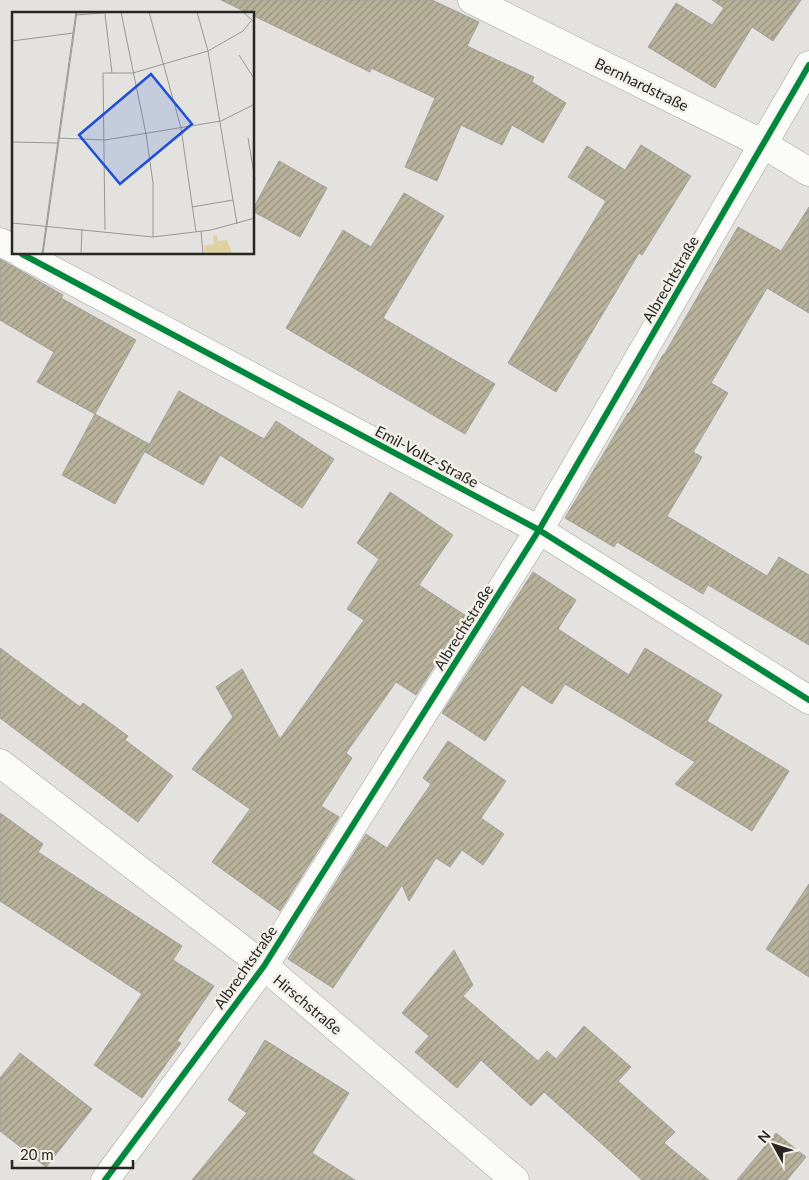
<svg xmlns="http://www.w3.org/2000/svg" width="809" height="1180" viewBox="0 0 809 1180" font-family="Lato,sans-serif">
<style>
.building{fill:url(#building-hatch);stroke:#a1a19e}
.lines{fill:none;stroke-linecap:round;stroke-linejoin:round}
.street-casing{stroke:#a1a19e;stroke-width:29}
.street{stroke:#fbfbfa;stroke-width:28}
.cycleway-casing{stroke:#f2f0e9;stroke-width:9}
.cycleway{stroke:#00873e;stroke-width:6}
.labels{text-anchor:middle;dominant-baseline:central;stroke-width:5;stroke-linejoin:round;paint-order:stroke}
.street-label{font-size:15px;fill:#272623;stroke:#f2f0e9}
.inset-road{fill:none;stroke:#989793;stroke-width:1}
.view{fill:#1d4ed8;fill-opacity:0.15;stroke:#1d4ed8;stroke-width:2.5}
.inset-edge{fill:none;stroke:#272623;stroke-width:2.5}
</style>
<defs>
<pattern id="building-hatch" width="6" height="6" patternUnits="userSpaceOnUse" patternTransform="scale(1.25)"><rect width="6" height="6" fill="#b8b29b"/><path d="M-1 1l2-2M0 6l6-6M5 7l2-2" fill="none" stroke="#96917e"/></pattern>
</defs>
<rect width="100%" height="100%" fill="#e3e2de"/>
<path class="building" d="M 221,0 L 432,0 L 479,22 L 467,46 L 534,77 L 532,82 L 566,103 L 543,143 L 512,125 L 502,145 L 461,125 L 437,181 L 405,167 L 435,98 L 371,68 L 370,72 L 254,16 L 254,14 L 250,14 Z
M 712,0 L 801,0 L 773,41 L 752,27 L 715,88 L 648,47 L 676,3 L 712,25 L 724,8 Z
M 641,145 L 691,176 L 642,255 L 639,253 L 556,392 L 508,363 L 606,201 L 568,177 L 587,146 L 625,170 Z
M 279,161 L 327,188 L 300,237 L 254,212 L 254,207 Z
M 404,193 L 444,216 L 383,318 L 495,384 L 465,434 L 286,328 L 343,230 L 371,247 Z
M 809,207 L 809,313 L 767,288 L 711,383 L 728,393 L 693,452 L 702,457 L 667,516 L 767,576 L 779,557 L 809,575 L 809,645 L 708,585 L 703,594 L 617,542 L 614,547 L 565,518 L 628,413 L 629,413 L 663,355 L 664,355 L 738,227 L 781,251 Z
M 0,259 L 63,295 L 61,298 L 136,340 L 95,414 L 37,382 L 54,352 L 0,320 Z
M 179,391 L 264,439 L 276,421 L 334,459 L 302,508 L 220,455 L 203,485 L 145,452 Z
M 95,414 L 149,444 L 115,504 L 62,475 Z
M 390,492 L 453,535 L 419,585 L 466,616 L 416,695 L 396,682 L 346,753 L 352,758 L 321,806 L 339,817 L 280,911 L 212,862 L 250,809 L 192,769 L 233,717 L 216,687 L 242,669 L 280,739 L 364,620 L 347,609 L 379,559 L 357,543 Z
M 533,572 L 576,600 L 558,629 L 629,675 L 645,648 L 722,695 L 707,721 L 789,771 L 752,831 L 675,784 L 695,762 L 565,684 L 552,704 L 522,685 L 485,741 L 442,713 Z
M 0,648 L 80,707 L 83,703 L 128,736 L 125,740 L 173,776 L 138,822 L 0,718 Z
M 448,741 L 506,781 L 481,818 L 504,834 L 483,865 L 462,850 L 450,867 L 436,858 L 409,901 L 402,885 L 333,988 L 288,959 L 366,834 L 387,848 L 431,784 L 423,778 Z
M 0,813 L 43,844 L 38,852 L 182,946 L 173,960 L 214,986 L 177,1041 L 181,1043 L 142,1098 L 94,1065 L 142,994 L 0,901 Z
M 809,884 L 809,977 L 766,949 Z
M 454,950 L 473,985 L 463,996 L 538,1061 L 547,1051 L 556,1059 L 584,1026 L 631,1067 L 618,1081 L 675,1132 L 664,1143 L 709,1180 L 642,1180 L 544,1092 L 531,1106 L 481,1060 L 457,1088 L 415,1052 L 429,1036 L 402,1013 Z
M 265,1040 L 349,1093 L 312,1153 L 355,1180 L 192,1180 L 247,1113 L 228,1100 Z
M 20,1053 L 92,1109 L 46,1167 L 0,1131 L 0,1078 Z
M 776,1133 L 806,1157 L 787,1180 L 737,1180 Z"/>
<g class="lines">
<defs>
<path id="street" d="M 472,0 L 763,144 L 809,172
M 0,242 L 14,249
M 22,254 L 539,530 L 809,700
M 0,763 L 264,966 L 515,1180
M 105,1180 L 264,966 L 539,530 L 809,65"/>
</defs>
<use href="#street" class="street-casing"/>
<use href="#street" class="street"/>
<defs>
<path id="cycleway" d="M 22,254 L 539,530 L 809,700
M 105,1180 L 264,966 L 539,530 L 809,65"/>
</defs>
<use href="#cycleway" class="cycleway-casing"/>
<use href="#cycleway" class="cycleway"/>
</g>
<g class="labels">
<g class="street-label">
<text transform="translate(642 84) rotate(26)">Bernhardstraße</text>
<text transform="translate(670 279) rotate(-60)">Albrechtstraße</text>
<text transform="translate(427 456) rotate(28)">Emil-Voltz-Straße</text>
<text transform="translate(463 627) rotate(-58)">Albrechtstraße</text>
<text transform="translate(245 967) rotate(-55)">Albrechtstraße</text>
<text transform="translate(308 1004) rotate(40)">Hirschstraße</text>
</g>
</g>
<g transform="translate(12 12)">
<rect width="242" height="242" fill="#e3e2de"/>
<path d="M 205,223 L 206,229 L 215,228 L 220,241 L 193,242 L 192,234 L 202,232 L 201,224 Z" fill="#ded2a1"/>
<path class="inset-road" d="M 109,0 L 134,122 L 141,171 L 141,225M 137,0 L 169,116 L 184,220M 185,0 L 196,39 L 225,212M 231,0 L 243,11M 93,2 L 100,61M 64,3 L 103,0M 0,29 L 61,21M 227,43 L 243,68M 0,92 L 0,148M 46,126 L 93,128 L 209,109 L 243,92M 236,126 L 243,168M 1,130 L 45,131M 180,195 L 221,188M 0,211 L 141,225 L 199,218 L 243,206M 93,218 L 91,61 L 121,61 L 196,39 L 231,19 L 239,9M 189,219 L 191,242M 30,242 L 64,0M 31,242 L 65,0M 69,242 L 70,217"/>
<path class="view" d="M 139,62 L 180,112 L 108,172 L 67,123 Z"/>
<rect width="242" height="242" class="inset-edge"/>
</g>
<g transform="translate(774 1145) rotate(310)" stroke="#f2f0e9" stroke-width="4" paint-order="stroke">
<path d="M0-4L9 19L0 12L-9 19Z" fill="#272623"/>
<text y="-8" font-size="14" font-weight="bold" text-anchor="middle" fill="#272623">N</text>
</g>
<path d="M12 1160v8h121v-8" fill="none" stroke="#272623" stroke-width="2.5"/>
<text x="20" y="1160" font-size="15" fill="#272623" stroke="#f2f0e9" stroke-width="4" paint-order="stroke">20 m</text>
</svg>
